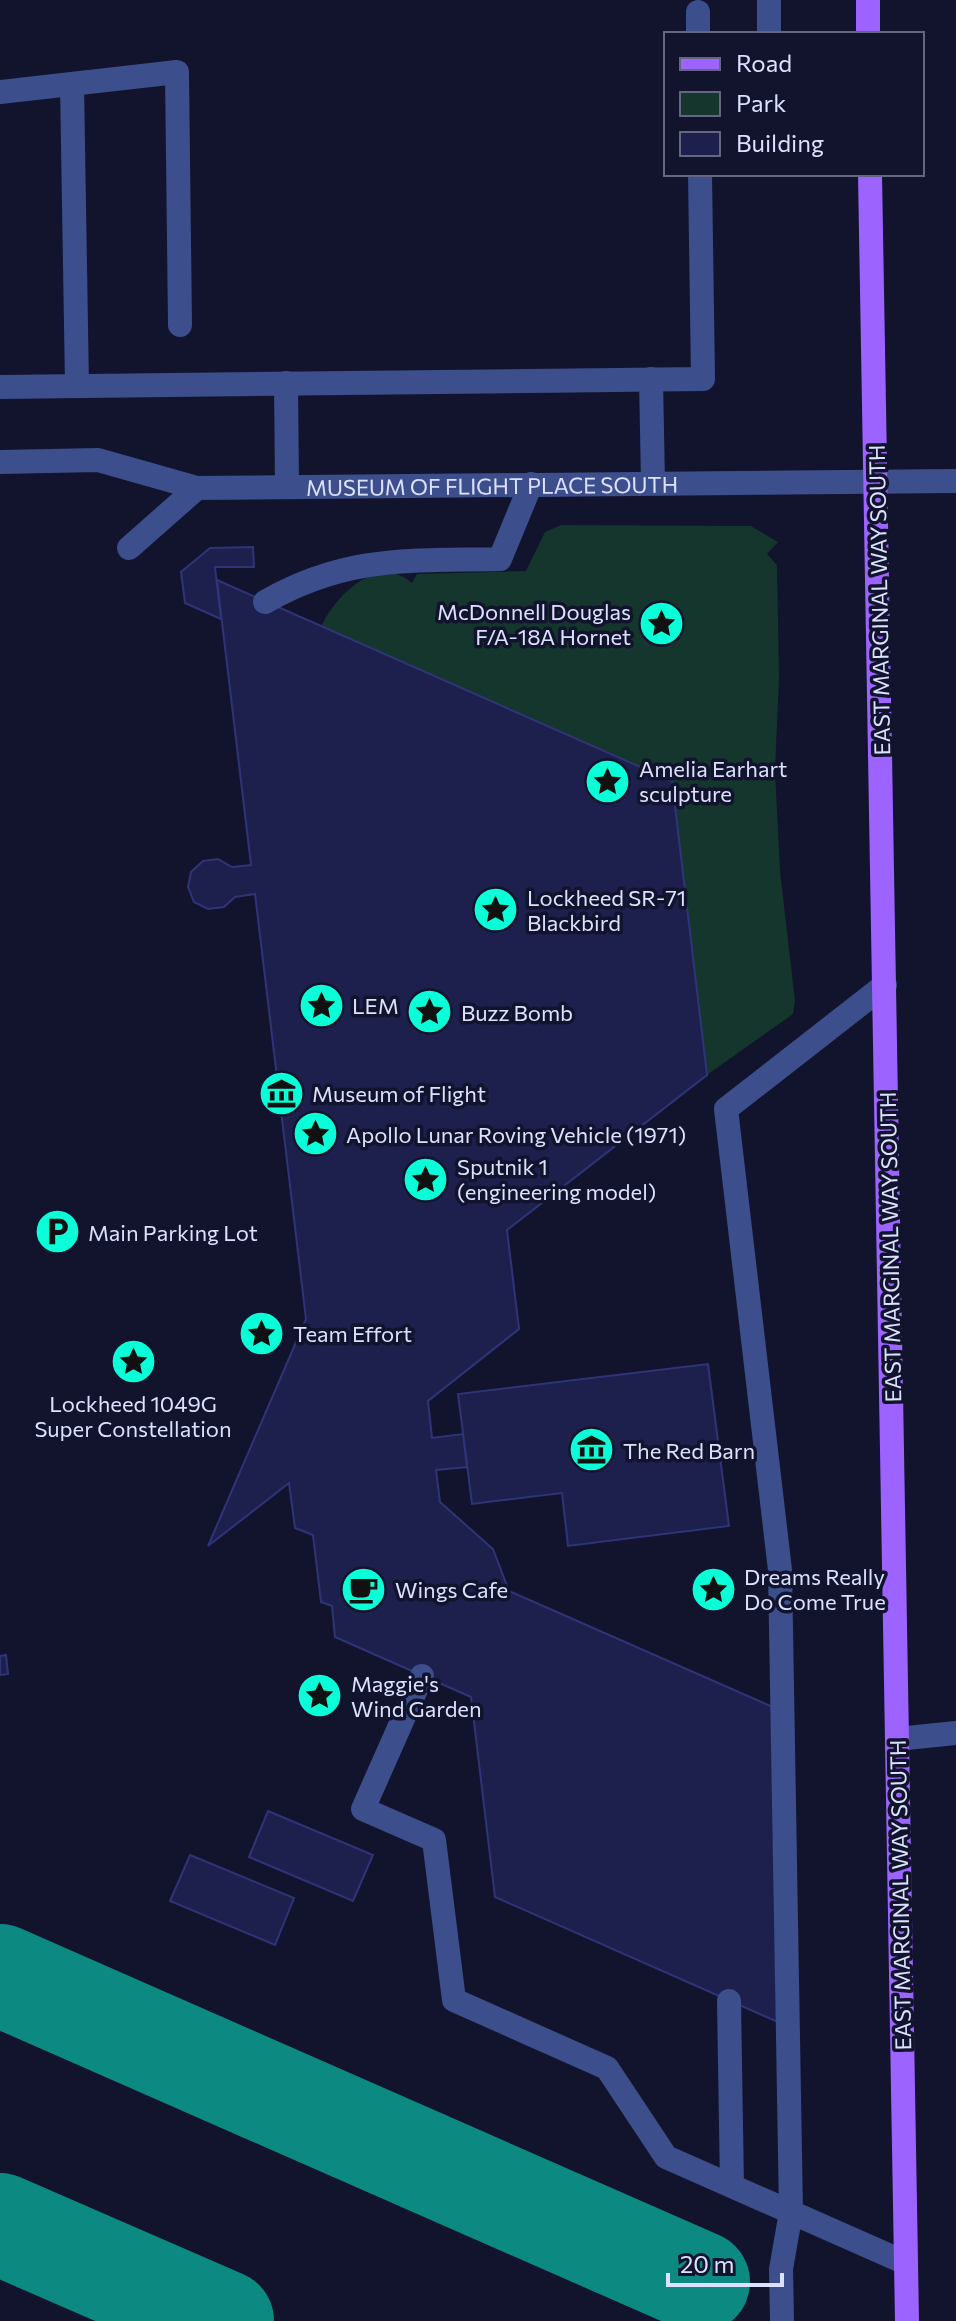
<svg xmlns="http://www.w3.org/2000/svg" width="956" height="2321" viewBox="0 0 956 2321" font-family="Commissioner,sans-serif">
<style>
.green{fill:#14362c}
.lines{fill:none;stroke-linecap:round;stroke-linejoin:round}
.taxiway{stroke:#0c8a82;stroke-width:102}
.building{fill:#1d204d;stroke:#2f3479;stroke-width:2}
.minor{stroke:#3c4e8b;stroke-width:24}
.major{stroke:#9c63ff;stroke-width:24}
.labels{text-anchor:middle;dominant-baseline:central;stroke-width:7;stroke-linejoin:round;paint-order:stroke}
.street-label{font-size:22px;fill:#dce1ff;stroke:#11142c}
.poi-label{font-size:22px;fill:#dce1ff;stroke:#11142c;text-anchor:start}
</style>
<rect width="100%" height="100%" fill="#11142c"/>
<path class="green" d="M 561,525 L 751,526 L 778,542 L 767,554 L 777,565 L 779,678 L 775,770 L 780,871 L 795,1001 L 793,1014 L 707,1075 L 672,781 L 321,627 C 335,596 377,553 412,583 L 417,574 L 526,571 L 545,532 Z"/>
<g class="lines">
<path class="taxiway" d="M 0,1975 L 699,2282
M 0,2224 L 223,2321"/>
</g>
<path class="building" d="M 253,547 L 254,567 L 215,567 L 221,619 L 185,603 L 181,572 L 210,548 Z
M 217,580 L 672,781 L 707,1075 L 507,1230 L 519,1329 L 428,1401 L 432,1438 L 463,1434 L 467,1467 L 436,1470 L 440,1502 L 493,1549 L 509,1591 L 775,1708 L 780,2023 L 495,1897 L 471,1697 L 335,1637 L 332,1606 L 321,1602 L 313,1535 L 295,1528 L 289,1483 L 208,1546 L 306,1319 L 255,894 L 235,897 L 224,907 L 208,909 L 194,902 L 188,887 L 191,872 L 203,861 L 218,859 L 232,867 L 251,865 Z
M 708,1364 L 729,1526 L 568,1546 L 562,1493 L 472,1504 L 458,1394 Z
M 6,1655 L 8,1674 L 0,1675 L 0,1656 Z
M 268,1811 L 373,1855 L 353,1901 L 249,1857 Z
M 190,1855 L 294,1898 L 275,1945 L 170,1901 Z"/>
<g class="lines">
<g class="minor">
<path d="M 769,0 L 769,34"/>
<path d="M 698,12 L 698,34"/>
<path d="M 72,84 L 77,386"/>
<path d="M 0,92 L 177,72 L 180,325"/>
<path d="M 651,379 L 653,483"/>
<path d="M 286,383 L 287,487"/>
<path d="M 0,387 L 703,379 L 700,174"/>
<path id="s1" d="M 0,462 L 98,460 L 197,488 L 956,481"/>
<path d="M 129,548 L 197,488"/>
<path d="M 265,602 C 347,555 410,561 500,559 L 531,484"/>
<path d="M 422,1676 L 363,1809 L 434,1840 L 454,2000 L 607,2068 L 666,2157 L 906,2263"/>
<path d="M 897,1739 L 956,1733"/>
<path d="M 729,2001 L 732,2186"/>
<path d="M 782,2321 L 781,2269 L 791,2212 L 780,1570 L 726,1109 L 885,985"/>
</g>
<path class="major" d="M 868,34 L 868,0
M 870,174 L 907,2321"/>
</g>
<defs>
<symbol id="sight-disc" viewBox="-11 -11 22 22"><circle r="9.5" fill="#08ffd7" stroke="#11142c"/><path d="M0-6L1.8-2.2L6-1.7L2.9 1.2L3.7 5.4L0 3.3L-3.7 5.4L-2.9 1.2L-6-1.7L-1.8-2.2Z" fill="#111"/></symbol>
<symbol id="museum-disc" viewBox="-11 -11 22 22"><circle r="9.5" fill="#08ffd7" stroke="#11142c"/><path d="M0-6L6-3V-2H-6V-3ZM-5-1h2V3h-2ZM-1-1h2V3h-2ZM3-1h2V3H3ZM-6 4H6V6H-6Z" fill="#111"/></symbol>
<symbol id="parking-disc" viewBox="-11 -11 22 22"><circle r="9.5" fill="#08ffd7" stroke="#11142c"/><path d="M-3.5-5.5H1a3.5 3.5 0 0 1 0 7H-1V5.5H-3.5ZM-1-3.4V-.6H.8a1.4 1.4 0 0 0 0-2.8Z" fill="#111"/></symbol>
<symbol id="cafe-disc" viewBox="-11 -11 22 22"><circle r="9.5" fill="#08ffd7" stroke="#11142c"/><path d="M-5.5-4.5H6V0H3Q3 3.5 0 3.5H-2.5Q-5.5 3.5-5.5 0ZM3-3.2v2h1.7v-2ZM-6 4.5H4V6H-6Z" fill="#111"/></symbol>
</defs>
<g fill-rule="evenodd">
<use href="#sight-disc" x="636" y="598" width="51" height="51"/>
<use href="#sight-disc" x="582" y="756" width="51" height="51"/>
<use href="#sight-disc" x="470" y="884" width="51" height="51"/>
<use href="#sight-disc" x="296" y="980" width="51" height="51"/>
<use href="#sight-disc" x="404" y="986" width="51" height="51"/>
<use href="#museum-disc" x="256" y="1068" width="51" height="51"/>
<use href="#sight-disc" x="290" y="1108" width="51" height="51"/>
<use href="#sight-disc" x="400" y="1154" width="51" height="51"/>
<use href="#parking-disc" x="32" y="1206" width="51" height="51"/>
<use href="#sight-disc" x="236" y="1308" width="51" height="51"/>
<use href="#sight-disc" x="108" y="1336" width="51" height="51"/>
<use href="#museum-disc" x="566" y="1424" width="51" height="51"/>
<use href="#cafe-disc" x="338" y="1564" width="51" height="51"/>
<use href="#sight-disc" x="688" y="1564" width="51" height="51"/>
<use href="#sight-disc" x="294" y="1670" width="51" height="51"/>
</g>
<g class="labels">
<g class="street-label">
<text stroke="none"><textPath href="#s1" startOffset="496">MUSEUM OF FLIGHT PLACE SOUTH</textPath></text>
<text transform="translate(879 600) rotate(-91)">EAST MARGINAL WAY SOUTH</text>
<text transform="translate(890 1247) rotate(-91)">EAST MARGINAL WAY SOUTH</text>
<text transform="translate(900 1895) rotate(-91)">EAST MARGINAL WAY SOUTH</text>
</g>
<g class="poi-label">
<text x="631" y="611" text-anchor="end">McDonnell Douglas<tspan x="631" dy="25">F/A-18A Hornet</tspan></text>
<text x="639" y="768">Amelia Earhart<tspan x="639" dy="25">sculpture</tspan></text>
<text x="527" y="897">Lockheed SR-71<tspan x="527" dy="25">Blackbird</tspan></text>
<text x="352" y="1005">LEM</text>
<text x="461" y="1012">Buzz Bomb</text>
<text x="312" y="1093">Museum of Flight</text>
<text x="346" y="1134">Apollo Lunar Roving Vehicle (1971)</text>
<text x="457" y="1166">Sputnik 1<tspan x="457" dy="25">(engineering model)</tspan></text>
<text x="88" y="1232">Main Parking Lot</text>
<text x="293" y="1333">Team Effort</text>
<text x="133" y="1403" text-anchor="middle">Lockheed 1049G<tspan x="133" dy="25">Super Constellation</tspan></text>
<text x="623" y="1450">The Red Barn</text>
<text x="744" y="1576">Dreams Really<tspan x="744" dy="25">Do Come True</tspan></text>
<text x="395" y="1589">Wings Cafe</text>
<text x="351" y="1683">Maggie's<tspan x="351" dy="25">Wind Garden</tspan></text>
</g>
</g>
<rect x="664" y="32" width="260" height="144" fill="#11142c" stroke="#626680" stroke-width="2"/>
<rect x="680" y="58" width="40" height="12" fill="#9c63ff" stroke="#626680" stroke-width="2"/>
<text x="736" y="72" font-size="24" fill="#dce1ff">Road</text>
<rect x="680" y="92" width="40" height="24" fill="#14362c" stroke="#626680" stroke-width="2"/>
<text x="736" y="112" font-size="24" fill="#dce1ff">Park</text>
<rect x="680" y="132" width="40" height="24" fill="#1d204d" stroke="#626680" stroke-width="2"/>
<text x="736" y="152" font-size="24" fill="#dce1ff">Building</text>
<path d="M668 2273v12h114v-12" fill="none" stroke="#dce1ff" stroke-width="4"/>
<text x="680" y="2273" font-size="24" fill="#dce1ff" stroke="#11142c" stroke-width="6" paint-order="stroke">20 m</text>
</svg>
